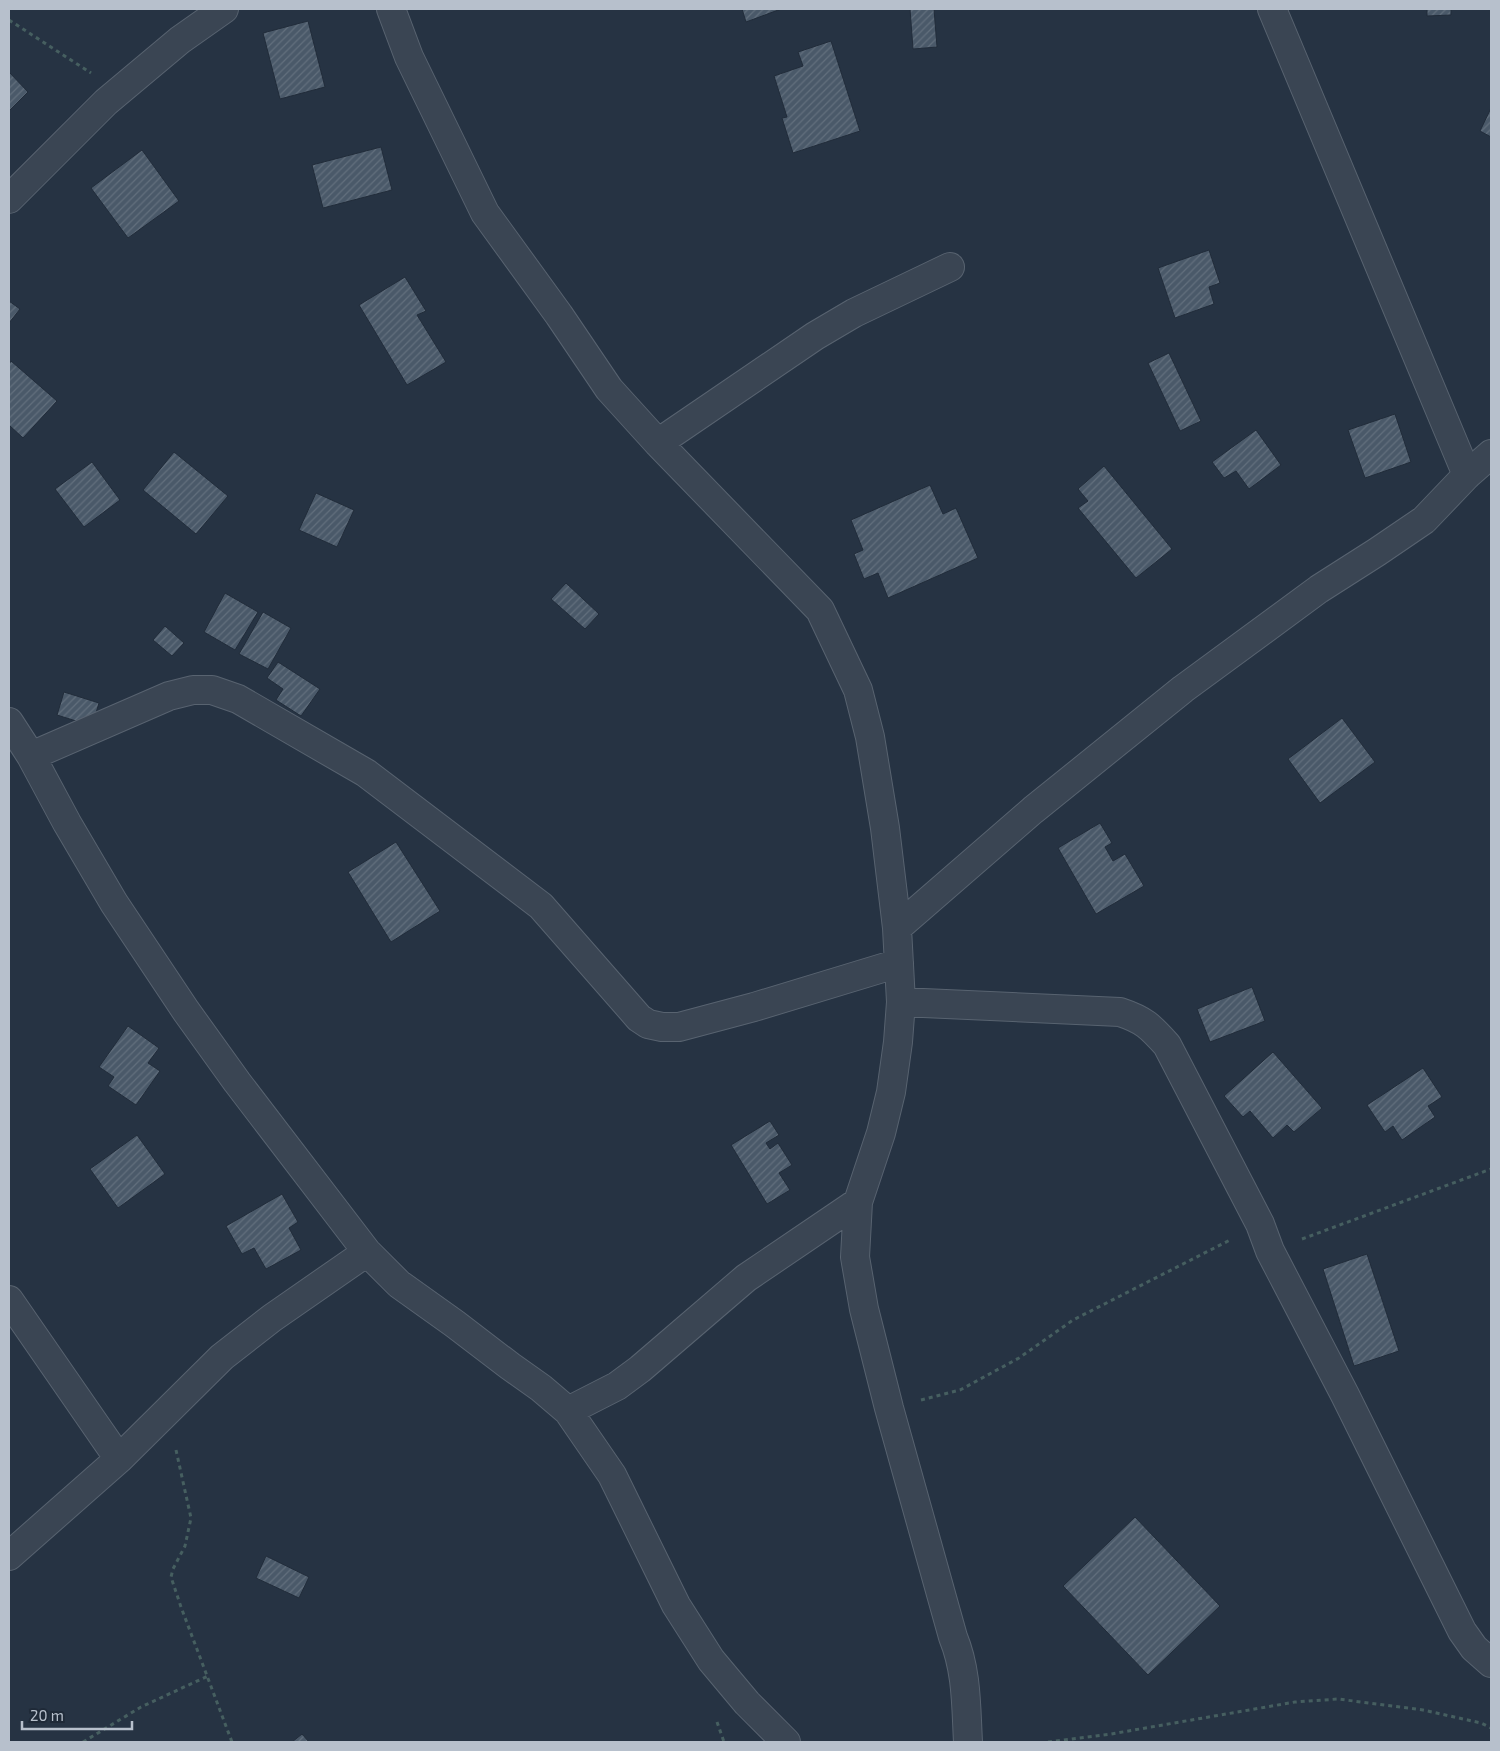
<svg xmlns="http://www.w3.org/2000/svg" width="1500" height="1751" viewBox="0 0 1500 1751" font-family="'Exo 2',sans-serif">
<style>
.building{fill:url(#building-hatch);stroke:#212c3a}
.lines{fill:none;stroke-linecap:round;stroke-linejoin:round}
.minor-casing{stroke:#586370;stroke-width:30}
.path{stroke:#465f60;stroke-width:3;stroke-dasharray:4 4;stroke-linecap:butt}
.minor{stroke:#3a4553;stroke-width:28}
</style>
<defs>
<pattern id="building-hatch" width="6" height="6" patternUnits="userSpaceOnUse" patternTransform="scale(1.25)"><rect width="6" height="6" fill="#4a5969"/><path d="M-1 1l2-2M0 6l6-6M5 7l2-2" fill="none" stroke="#626f7d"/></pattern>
</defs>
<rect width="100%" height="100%" fill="#263343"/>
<path class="building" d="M 742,9 L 781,9 L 746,22 Z
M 910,9 L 934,9 L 937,47 L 913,49 Z
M 1427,9 L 1451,9 L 1451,15 L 1427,16 Z
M 308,21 L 325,87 L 280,99 L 263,33 Z
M 831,41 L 860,131 L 793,153 L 782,118 L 787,117 L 774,76 L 803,66 L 798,52 Z
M 9,72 L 28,92 L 9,111 Z
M 1491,108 L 1491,137 L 1480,131 Z
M 381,147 L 392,190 L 323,208 L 312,165 Z
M 142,150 L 179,201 L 128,238 L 91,188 Z
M 1209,250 L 1220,283 L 1209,287 L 1214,304 L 1175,318 L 1158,268 Z
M 405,277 L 426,311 L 417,315 L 446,362 L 407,385 L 359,305 Z
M 9,301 L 20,309 L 9,323 Z
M 1169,353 L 1201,421 L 1180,431 L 1148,363 Z
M 11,361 L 57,401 L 23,438 L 9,425 L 9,364 Z
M 1395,414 L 1411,462 L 1365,478 L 1348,430 Z
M 1256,430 L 1281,465 L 1249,489 L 1236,471 L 1224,478 L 1212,462 Z
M 174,452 L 228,496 L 196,534 L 143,490 Z
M 92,462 L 120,500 L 84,527 L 55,489 Z
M 1104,466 L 1172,549 L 1136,578 L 1078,508 L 1088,501 L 1078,489 Z
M 930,485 L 943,514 L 956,508 L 978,558 L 888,598 L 878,573 L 864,579 L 854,554 L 863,550 L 851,520 Z
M 316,493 L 354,510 L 337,547 L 299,530 Z
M 566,583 L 599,614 L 585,629 L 551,599 Z
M 225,593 L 258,612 L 235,650 L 204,632 Z
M 263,612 L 291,628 L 268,669 L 239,654 Z
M 165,626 L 184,643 L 172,656 L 153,640 Z
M 278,662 L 320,689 L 301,716 L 276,700 L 283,689 L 267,678 Z
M 64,692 L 99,703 L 92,726 L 57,715 Z
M 1342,718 L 1375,762 L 1320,803 L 1288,759 Z
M 1100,823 L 1112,843 L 1105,847 L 1113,861 L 1125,854 L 1144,886 L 1096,914 L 1058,848 Z
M 396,842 L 440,911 L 391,942 L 348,872 Z
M 1252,987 L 1265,1021 L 1210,1042 L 1197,1009 Z
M 128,1026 L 159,1048 L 148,1063 L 160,1071 L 136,1105 L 108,1086 L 114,1077 L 99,1067 Z
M 1273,1052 L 1322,1108 L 1294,1132 L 1287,1125 L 1273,1138 L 1250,1111 L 1243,1117 L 1224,1096 Z
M 1423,1068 L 1442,1097 L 1428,1106 L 1435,1117 L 1402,1140 L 1393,1126 L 1385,1132 L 1367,1105 Z
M 770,1121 L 779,1135 L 766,1143 L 770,1149 L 778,1143 L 792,1165 L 779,1173 L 790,1190 L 767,1204 L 731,1145 Z
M 137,1135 L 165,1174 L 118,1208 L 90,1169 Z
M 282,1194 L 298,1222 L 289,1228 L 301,1250 L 266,1269 L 254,1248 L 242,1254 L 226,1226 Z
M 1367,1254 L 1399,1351 L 1354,1366 L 1323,1269 Z
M 1135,1517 L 1220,1606 L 1148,1675 L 1063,1586 Z
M 266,1556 L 309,1577 L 299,1598 L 256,1578 Z
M 302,1734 L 309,1742 L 292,1742 Z"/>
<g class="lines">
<defs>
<path id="minor" d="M 391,9 L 409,57 L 485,213 L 559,315 L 609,389 L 658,443 L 820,610 L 858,690 L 870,737 L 885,828 L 897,928 L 901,1002 L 898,1042 L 891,1092 L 881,1133 L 858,1202 L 855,1257 L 864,1309 L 889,1408 L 953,1637 C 967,1671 966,1706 968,1742
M 1272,9 L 1467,475
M 9,199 L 106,102 L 180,40 L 224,9
M 658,443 L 815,336 L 854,313 L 950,267
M 9,722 L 31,756 L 67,823 L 114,903 L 186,1011 L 237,1082 L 367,1252 L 399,1284 L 455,1324 L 510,1366 L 541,1388 L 568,1411 L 612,1475 L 676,1605 L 711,1660 L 747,1703 L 786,1742
M 31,756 L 169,696 L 193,690 L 212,690 L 238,699 L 366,773 L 541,906 L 639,1018 L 648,1024 L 662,1027 L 679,1027 L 754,1007 L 899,963
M 897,928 L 1033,810 L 1183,689 L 1319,589 L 1377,552 L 1424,520 L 1467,475 L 1491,454
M 901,1002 L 1120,1012 C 1144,1020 1150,1026 1167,1045 L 1260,1224 L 1270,1251 L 1345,1395 L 1462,1631 L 1474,1648 L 1491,1663
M 9,1300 L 119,1459
M 568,1411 L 617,1386 L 640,1369 L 746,1278 L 858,1202
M 9,1556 L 119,1459 L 222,1357 L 272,1318 L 367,1252"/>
</defs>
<use href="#minor" class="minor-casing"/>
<path class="path" d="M 9,20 L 91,73
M 1302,1239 L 1491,1169
M 921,1400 L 960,1390 L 1019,1358 L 1073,1320 L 1232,1239
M 176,1450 L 191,1518 L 185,1546 L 173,1569 L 171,1577 L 181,1607 L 232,1742
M 717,1722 L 724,1742
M 83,1742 L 141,1707 L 208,1676
M 1048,1742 L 1111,1734 L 1295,1702 L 1338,1699 L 1423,1710 L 1481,1723 L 1491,1728"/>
<use href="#minor" class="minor"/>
</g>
<rect width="1500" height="1751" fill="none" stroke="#b7c0cc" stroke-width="20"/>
<path d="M22 1721v8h110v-8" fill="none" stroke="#b7c0cc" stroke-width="2.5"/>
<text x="30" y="1721" font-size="15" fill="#b7c0cc" stroke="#1f2a38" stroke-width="4" paint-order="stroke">20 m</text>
</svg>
